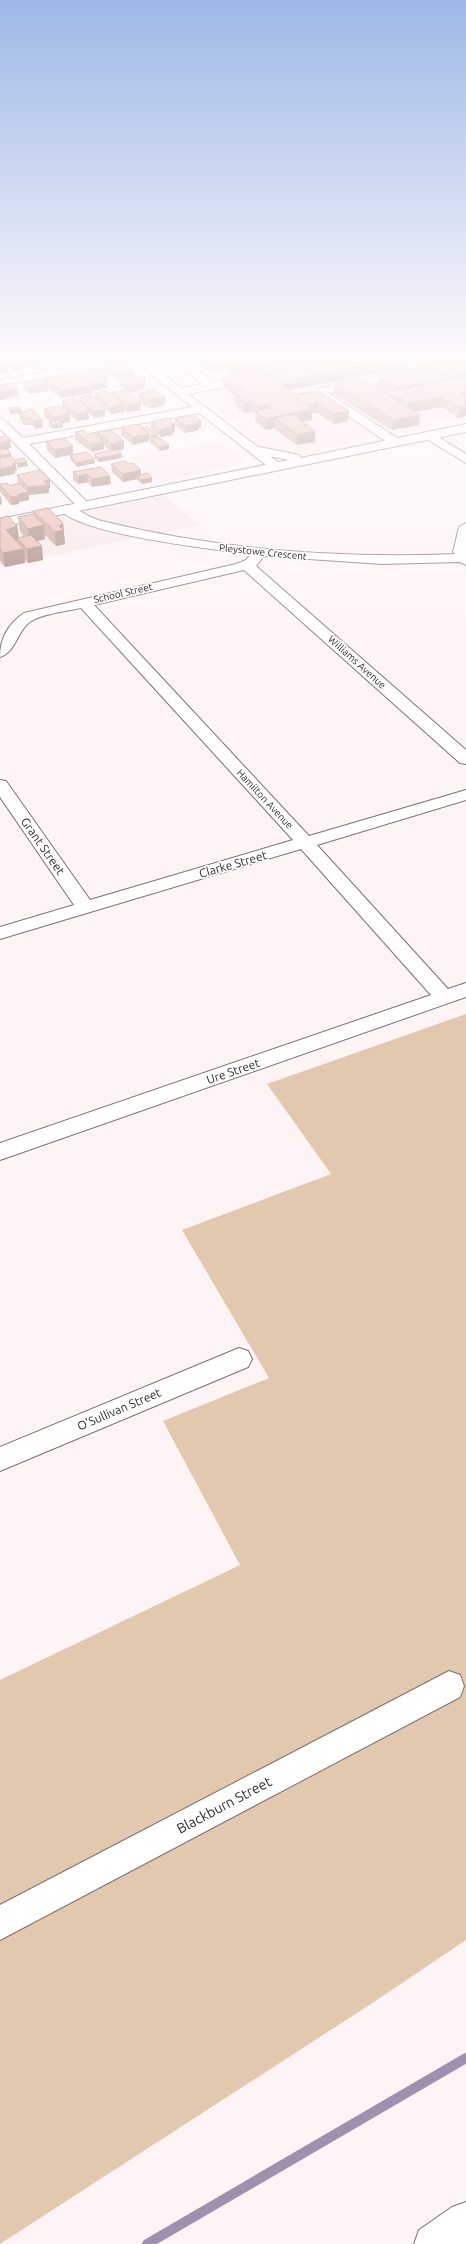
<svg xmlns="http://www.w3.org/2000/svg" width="466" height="2244" viewBox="0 0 466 2244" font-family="Ubuntu,sans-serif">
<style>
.built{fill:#f9e6e9}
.green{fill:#e1c8ae}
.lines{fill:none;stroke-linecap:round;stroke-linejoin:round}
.stream{stroke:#9d91ae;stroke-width:10}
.minor-casing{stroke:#797072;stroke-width:2}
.major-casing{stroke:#797072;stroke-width:2}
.highway-casing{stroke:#797072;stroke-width:2}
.minor{fill:#fff;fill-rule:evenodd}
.major{fill:#fff;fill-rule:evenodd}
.highway{fill:#fff;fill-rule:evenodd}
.wall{fill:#c59c90}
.shaded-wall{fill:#a07f75}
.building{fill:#e5b5a7;stroke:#a07f75}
.labels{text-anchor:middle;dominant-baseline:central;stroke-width:3.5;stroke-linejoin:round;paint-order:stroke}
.far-street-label{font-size:10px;fill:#2d2a2a;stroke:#fff}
.street-label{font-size:12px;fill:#2d2a2a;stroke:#fff}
.near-street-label{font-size:14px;fill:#2d2a2a;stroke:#fff}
</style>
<rect width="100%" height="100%" fill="#fef4f6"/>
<path class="built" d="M 154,361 L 466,361 L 466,420 L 300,452 L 278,452 L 264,448 Z
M 219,441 L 244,459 L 241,463 L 160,483 L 132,458 Z
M 164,495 L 199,525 L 0,567 L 0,528 Z"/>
<path class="green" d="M 466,1014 L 466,1940 L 374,2002 L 0,2244 L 0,1680 L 240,1565 L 163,1421 L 269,1378 L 182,1230 L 331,1174 L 267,1084 Z"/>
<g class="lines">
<path class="stream" d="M 147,2244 L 466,2058"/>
<defs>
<path id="minor" d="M 107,361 L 132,361 L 127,364 L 0,386 L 0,380 Z
M 134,361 L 146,361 L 181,388 L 202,384 L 174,361 L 186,361 L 210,380 L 211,383 L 231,379 L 230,377 L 235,374 L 303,361 L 327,361 L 322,364 L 255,377 L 257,379 L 252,382 L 188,394 L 279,463 L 281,466 L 279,469 L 271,469 L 199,413 L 29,444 L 90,505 L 89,508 L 79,508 L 0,429 L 0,419 L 4,420 L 23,438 L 192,407 Z
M 407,371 L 412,374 L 411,376 L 328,393 L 399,439 L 401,442 L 399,445 L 391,445 L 317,395 L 318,389 Z
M 429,431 L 466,454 L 466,463 L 425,438 L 423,435 Z
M 66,505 C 78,508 88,518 102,521 C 216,549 337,559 455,554 L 453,552 L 459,527 L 466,523 L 466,565 L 460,562 L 382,564 L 264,556 L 256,566 L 466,750 L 466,764 L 460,763 L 244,570 L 94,605 L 309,836 L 466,790 L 466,800 L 317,845 L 448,989 L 466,983 L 466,997 L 0,1160 L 0,1143 L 431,995 L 301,849 L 0,939 L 0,927 L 74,905 L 0,797 L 0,780 L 6,781 L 90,900 L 293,840 L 81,608 C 67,611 41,614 30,622 C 17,631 16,652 0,657 C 0,638 9,623 24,613 L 236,564 L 246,560 L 251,554 C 217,550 76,534 60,509 Z
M 239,1348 L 248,1351 L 252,1359 L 248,1367 L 0,1471 L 0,1447 Z
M 449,1671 L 460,1675 L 464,1686 L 460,1697 L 0,1940 L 0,1905 Z"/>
<path id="major" d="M 466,424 L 466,432 L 0,527 L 0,519 L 289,460 L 251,453 L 249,450 L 251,447 L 255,446 L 299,455 L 301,458 Z"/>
<path id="highway" d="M 466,2202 L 466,2244 L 414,2244 L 419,2230 L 452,2207 Z"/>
</defs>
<use href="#minor" class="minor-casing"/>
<use href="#major" class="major-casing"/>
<use href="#highway" class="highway-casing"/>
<use href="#minor" class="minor"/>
<use href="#major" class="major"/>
<use href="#highway" class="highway"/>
</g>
<path class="wall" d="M 3,361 L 45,361 L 46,366 L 34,367 L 29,363 L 29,367 L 13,371 Z
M 194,361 L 308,361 L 232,375 L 225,370 L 209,372 Z
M 322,361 L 466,361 L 458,418 L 441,407 L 415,412 L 420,415 L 419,425 L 392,430 L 334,394 L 335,383 L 387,394 L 387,392 L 377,386 L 378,376 L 418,368 L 408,362 L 407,368 L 289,390 L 296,395 L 298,395 L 298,394 L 349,411 L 348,421 L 334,424 L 317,413 L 312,413 L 312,420 L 302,422 L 315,431 L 315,442 L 297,445 L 275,429 L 275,428 L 266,430 L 255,421 L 255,414 L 251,412 L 244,413 L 238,409 L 238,406 L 234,402 L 234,395 L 223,387 L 223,377 L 268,374 L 268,371 Z
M 105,365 L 145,381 L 145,388 L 139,389 L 139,391 L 129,393 L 139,401 L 139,394 L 165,397 L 165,405 L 151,408 L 145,407 L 141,403 L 141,410 L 127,412 L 123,409 L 124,412 L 111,414 L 105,409 L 105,416 L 94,418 L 88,413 L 89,419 L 77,421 L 62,408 L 62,401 L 79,402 L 79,398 L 95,399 L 95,393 L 112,395 L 112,392 L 127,391 L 120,385 L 120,381 L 106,373 Z
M 77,372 L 106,380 L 107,381 L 107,388 L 93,391 L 92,390 L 92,393 L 77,396 L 75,394 L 75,396 L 60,398 L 47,387 L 48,391 L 28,394 L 24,390 L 23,382 L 45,382 L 44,378 L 61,376 L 61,375 L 77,374 Z
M 9,408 L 22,412 L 33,409 L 43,427 L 35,429 L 32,425 L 24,425 L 20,420 L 19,413 L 11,414 L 9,412 Z
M 44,409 L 69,414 L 70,422 L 62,423 L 63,427 L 53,429 L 49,426 L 49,422 L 50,422 L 44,416 Z
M 175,418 L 201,421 L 201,428 L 199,428 L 199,430 L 185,433 L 175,425 Z
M 151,422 L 175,432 L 173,432 L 173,435 L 160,437 L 151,429 Z
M 121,427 L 142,428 L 157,435 L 157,437 L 169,445 L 169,449 L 160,451 L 150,442 L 150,439 L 149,438 L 149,441 L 133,445 L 121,435 Z
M 75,432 L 97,435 L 97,432 L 124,449 L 118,450 L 121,453 L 122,457 L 117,459 L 99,462 L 94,458 L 94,454 L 110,450 L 104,446 L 104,449 L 92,452 L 75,440 Z
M 46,442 L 73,454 L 55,458 L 47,450 Z
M 70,455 L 95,463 L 77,467 L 70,459 Z
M 111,464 L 128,464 L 141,470 L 141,475 L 152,478 L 152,482 L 142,484 L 137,480 L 137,479 L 123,482 L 112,472 Z
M 101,467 L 111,484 L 92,487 L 88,482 L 78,484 L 73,480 L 73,472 Z
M 17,475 L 50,480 L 50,488 L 49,488 L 49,493 L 29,495 L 29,500 L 19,502 L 19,504 L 11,505 L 0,492 L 0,484 L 10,486 L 19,483 L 18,482 Z
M 33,511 L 63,523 L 65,544 L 56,546 L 44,534 L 45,539 L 37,541 L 43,560 L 28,563 L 25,560 L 25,563 L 5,567 L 0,561 L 0,518 L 17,526 L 19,538 L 24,537 L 20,531 L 18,517 L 33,515 Z"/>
<path class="shaded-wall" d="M 22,361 L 29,361 L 29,367 L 13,371 L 12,363 Z
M 33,361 L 45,361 L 46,366 L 34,367 Z
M 53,361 L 62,361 L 53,364 Z
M 213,361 L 225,361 L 225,370 L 209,372 L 209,362 Z
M 251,361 L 308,361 L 232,375 L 232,365 Z
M 391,361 L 408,361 L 407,368 L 282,391 L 282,381 Z
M 7,366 L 8,373 L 0,374 L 0,367 Z
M 134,371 L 134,378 L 120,378 L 119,381 L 119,374 Z
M 466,374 L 466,384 L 450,388 L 451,377 Z
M 106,375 L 107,388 L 93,391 L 92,383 L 102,376 Z
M 145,378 L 145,388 L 139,389 L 139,391 L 129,393 L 129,386 Z
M 446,378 L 445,388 L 396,398 L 397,388 Z
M 47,384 L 48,391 L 28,394 L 28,387 Z
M 91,386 L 92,393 L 77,396 L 76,388 Z
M 75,388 L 75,396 L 60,398 L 60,391 Z
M 18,389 L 19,396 L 0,400 L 0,392 Z
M 466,392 L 466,402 L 460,393 Z
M 165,397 L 165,405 L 151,408 L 150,400 Z
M 442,397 L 441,407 L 409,413 L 409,403 Z
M 401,398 L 401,408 L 396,409 L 397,399 Z
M 251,401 L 251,412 L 244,413 L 244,402 Z
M 141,402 L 141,410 L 127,412 L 127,405 Z
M 302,402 L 306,402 L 306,411 L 308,410 L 309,404 L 318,402 L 317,413 L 312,413 L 312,420 L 285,426 L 275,418 L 275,428 L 266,430 L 266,419 Z
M 268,404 L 268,415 L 258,413 L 258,406 Z
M 123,405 L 124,412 L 111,414 L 111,407 Z
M 104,406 L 105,416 L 94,418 L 93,411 Z
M 466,406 L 466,416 L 458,418 L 459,407 Z
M 21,409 L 22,413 L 11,414 L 11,410 Z
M 88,409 L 89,419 L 77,421 L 76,414 Z
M 349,411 L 348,421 L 334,424 L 335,414 Z
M 69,414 L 70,422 L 54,425 L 53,417 Z
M 420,415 L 419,425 L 392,430 L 393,420 Z
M 42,420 L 43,427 L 35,429 L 34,421 Z
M 197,421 L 201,421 L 201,428 L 199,428 L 199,430 L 185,433 L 185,426 Z
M 62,423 L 63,427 L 53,429 L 52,425 Z
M 175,424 L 175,432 L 173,432 L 173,435 L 160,437 L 160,430 L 170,425 Z
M 315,431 L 315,442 L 297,445 L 297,435 Z
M 149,434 L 149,441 L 133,445 L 132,437 Z
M 157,435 L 157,439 L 151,439 L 151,436 Z
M 10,440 L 11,448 L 0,452 L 0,444 Z
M 124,441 L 124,449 L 111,452 L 111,444 Z
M 104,442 L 104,449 L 92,452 L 91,444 Z
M 169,445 L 169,449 L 160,451 L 160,447 Z
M 73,446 L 73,454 L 55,458 L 55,450 Z
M 121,453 L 122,457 L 117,459 L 99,462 L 98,458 Z
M 11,454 L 12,461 L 0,464 L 0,456 Z
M 94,459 L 95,463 L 77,467 L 77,463 Z
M 27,462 L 28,466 L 18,468 L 17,464 Z
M 16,463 L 17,471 L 15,471 L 15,474 L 0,477 L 0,469 L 12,464 Z
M 141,470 L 141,478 L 137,476 L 137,479 L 123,482 L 123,474 Z
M 87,474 L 88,482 L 78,484 L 78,476 Z
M 110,476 L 111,484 L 92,487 L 92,479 Z
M 152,478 L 152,482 L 142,484 L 141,480 Z
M 50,480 L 50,488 L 49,488 L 49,493 L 29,495 L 29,500 L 19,502 L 19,504 L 11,505 L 10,497 L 18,494 L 28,492 L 28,487 L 44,481 Z
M 1,496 L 2,504 L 0,505 L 0,497 Z
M 63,523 L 65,544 L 56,546 L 55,532 L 59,526 Z
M 44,525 L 45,539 L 30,543 L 28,529 Z
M 17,526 L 19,540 L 17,538 L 17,541 L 8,544 L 6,530 Z
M 42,546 L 43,560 L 28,563 L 27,549 Z
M 24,549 L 25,563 L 5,567 L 3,553 Z"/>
<path class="building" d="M 0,361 L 2,361 L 7,366 L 0,367 Z
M 10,361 L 22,361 L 12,363 Z
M 227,361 L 251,361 L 232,365 Z
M 322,361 L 391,361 L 282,381 L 268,371 Z
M 424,361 L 466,361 L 466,374 L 451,377 Z
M 118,363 L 134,371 L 119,374 L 105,365 Z
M 427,366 L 446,378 L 397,388 L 378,376 Z
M 97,368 L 106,375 L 102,376 L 107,381 L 92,383 L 77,372 Z
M 263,370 L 296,395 L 318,391 L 349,411 L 335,414 L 318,402 L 309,404 L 306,402 L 302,402 L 312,409 L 266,419 L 255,411 L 273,408 L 268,404 L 258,406 L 251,401 L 244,402 L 238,399 L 242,398 L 234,392 L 245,390 L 239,388 L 223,377 Z
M 74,372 L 91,386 L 76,388 L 61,375 Z
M 59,375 L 75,388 L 60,391 L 44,378 Z
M 141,376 L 145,378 L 143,379 L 145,381 L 136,382 L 139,384 L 129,386 L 120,378 Z
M 466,377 L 466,392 L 460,393 L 466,396 L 466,406 L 459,407 L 442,397 L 409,403 L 401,398 L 397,399 L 387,392 Z
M 362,378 L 420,415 L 393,420 L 335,383 Z
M 42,379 L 47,384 L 28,387 L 23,382 Z
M 12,383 L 18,389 L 0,392 L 0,387 L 2,386 L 1,385 Z
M 154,389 L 165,397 L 150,400 L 145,399 L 139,394 Z
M 125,390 L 141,402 L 127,405 L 112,392 Z
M 107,391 L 123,405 L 111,407 L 95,393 Z
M 310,392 L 311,392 L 299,395 L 298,394 Z
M 91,395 L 104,406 L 103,407 L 105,409 L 93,411 L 79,398 Z
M 75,398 L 88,409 L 86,410 L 88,412 L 76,414 L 62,401 Z
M 60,406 L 69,414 L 53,417 L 44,409 Z
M 19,407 L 21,409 L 11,410 L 9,408 Z
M 33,409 L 42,420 L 34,421 L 31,418 L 24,418 L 19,413 Z
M 298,414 L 298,419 L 315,431 L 297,435 L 275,418 Z
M 195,416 L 201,421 L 197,421 L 199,423 L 185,426 L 175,418 Z
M 167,418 L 175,424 L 170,425 L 173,427 L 160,430 L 151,422 Z
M 59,420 L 62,423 L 52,425 L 49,422 Z
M 138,424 L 149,434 L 132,437 L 121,427 Z
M 147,427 L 157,435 L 151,436 L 142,428 Z
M 84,430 L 88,434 L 94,433 L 104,442 L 91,444 L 75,432 Z
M 111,430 L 124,441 L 111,444 L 97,432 Z
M 6,436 L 10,440 L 0,444 L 0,437 Z
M 158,437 L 169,445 L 160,447 L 150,438 Z
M 64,438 L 73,446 L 55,450 L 46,442 Z
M 0,449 L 7,449 L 11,454 L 0,456 Z
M 111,450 L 118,450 L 121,453 L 116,455 L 98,458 L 94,454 Z
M 87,452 L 94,459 L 77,463 L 70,455 Z
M 11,456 L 15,461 L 16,463 L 12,464 L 14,466 L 0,469 L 0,458 Z
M 24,458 L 27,462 L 17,464 L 14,460 Z
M 125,461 L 128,464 L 133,463 L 141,470 L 123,474 L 111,464 Z
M 101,467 L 110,476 L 92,479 L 87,474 L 78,476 L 73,472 Z
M 40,470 L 50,480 L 44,481 L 49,485 L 28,487 L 17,475 Z
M 148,473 L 152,478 L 141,480 L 137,476 Z
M 7,483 L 10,486 L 19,483 L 29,492 L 18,494 L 19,496 L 10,497 L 0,485 L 0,484 Z
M 48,508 L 63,523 L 59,526 L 64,530 L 55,532 L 33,511 Z
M 33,514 L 44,525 L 28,529 L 18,517 Z
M 8,516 L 17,526 L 6,530 L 24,549 L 3,553 L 0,549 L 0,518 Z
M 31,535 L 42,546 L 27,549 L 17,538 Z"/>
<linearGradient id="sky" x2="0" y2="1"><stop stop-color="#9db8e7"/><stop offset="0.53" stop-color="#fffafb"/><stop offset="1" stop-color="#fffafb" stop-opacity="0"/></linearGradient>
<rect width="466" height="675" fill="url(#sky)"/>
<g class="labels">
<g class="far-street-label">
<text transform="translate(263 552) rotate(6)">Pleystowe Crescent</text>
<text transform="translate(123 593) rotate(-13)">School Street</text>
<text transform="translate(357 662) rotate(42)">Williams Avenue</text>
<text transform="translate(265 799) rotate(47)">Hamilton Avenue</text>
</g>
<g class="street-label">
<text transform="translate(43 846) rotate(55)">Grant Street</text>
<text transform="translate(233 864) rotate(-16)">Clarke Street</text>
<text transform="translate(233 1071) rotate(-19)">Ure Street</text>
<text transform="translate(119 1409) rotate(-23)">O'Sullivan Street</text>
</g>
<g class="near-street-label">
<text transform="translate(224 1805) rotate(-28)">Blackburn Street</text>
</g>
</g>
</svg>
